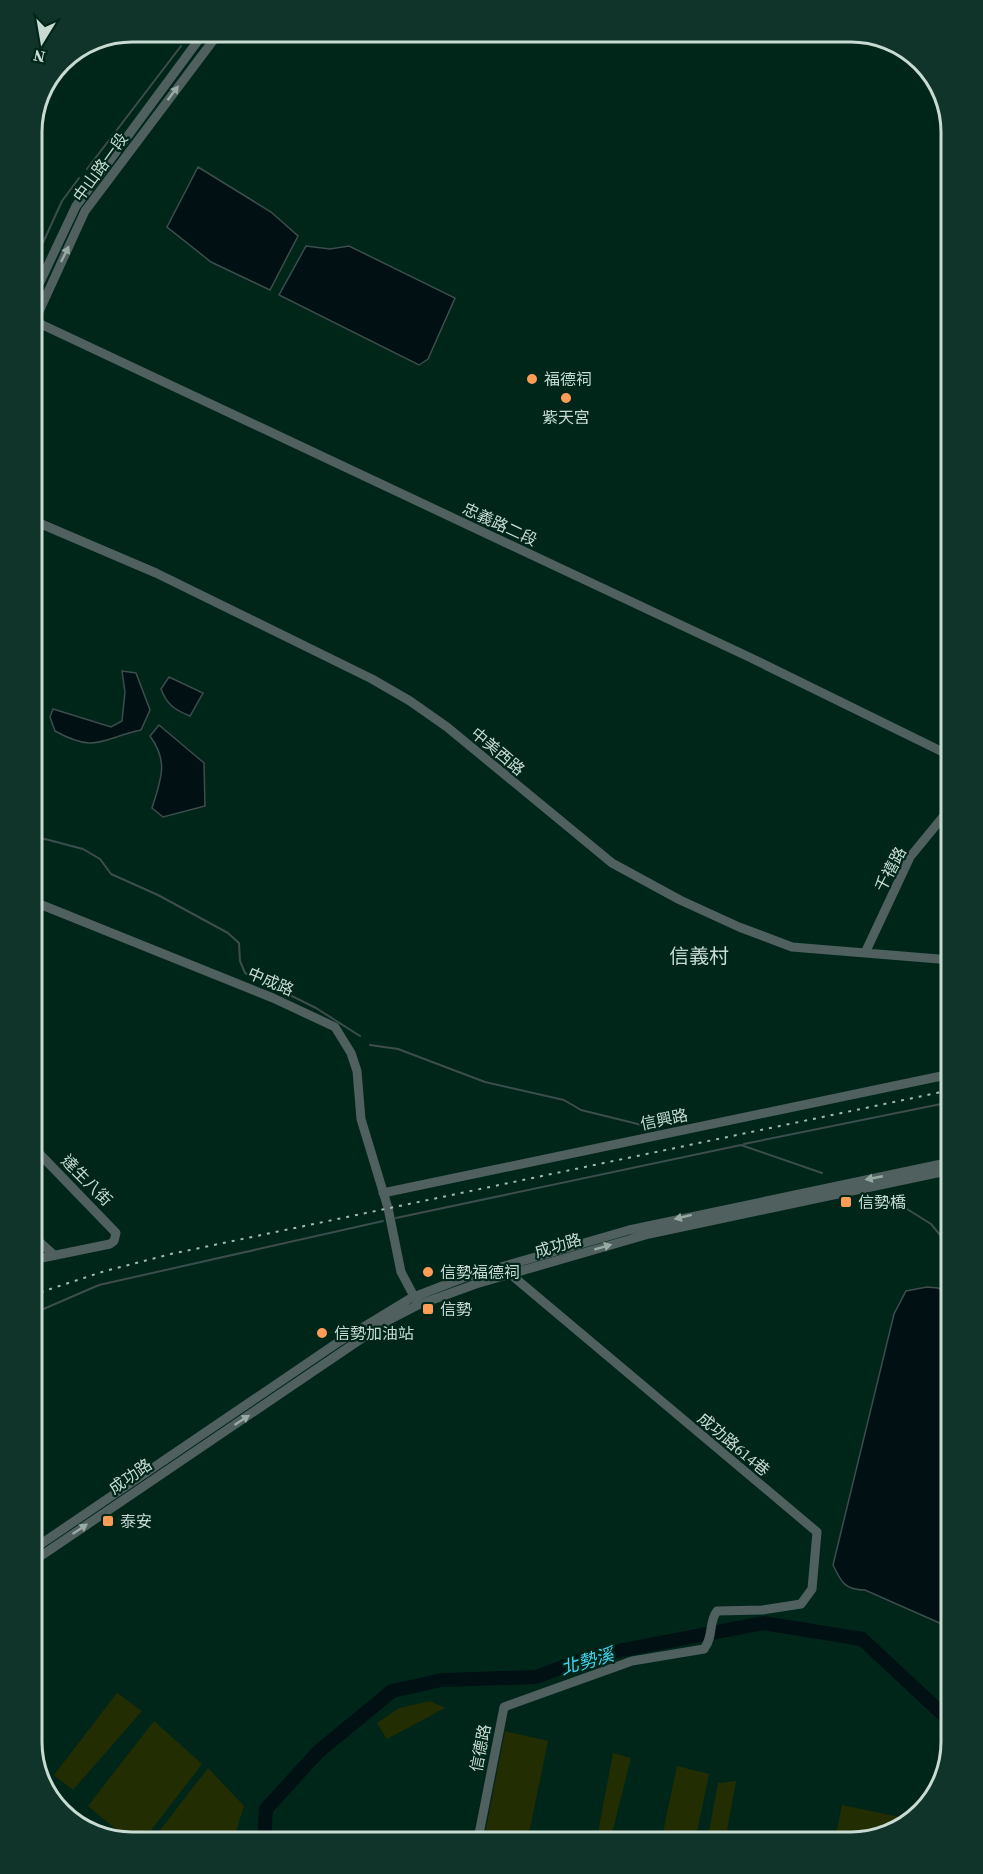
<svg xmlns="http://www.w3.org/2000/svg" width="983" height="1874" viewBox="0 0 983 1874" font-family="'Source Serif 4','Noto Sans TC',serif">
<style>
.green{fill:#232d02}
.water{fill:#011013;stroke:#3c4d4c;stroke-width:1.5}
.lines{fill:none;stroke-linecap:round;stroke-linejoin:round}
.stream{stroke:#3c4d4c;stroke-width:2}
.river{stroke:#011013;stroke-width:14}
.minor{stroke:#4f605f;stroke-width:9}
.rail{stroke:#a1b9af;stroke-width:2;stroke-dasharray:3 6;stroke-linecap:butt}
.oneway{fill:#97aaa4}
.poi-dot{fill:#fe9c58;stroke:#00261a;stroke-width:2}
.labels{text-anchor:middle;dominant-baseline:central;stroke-width:4.5;stroke-linejoin:round;paint-order:stroke}
.street-label{font-size:16px;fill:#c7dbd2;stroke:#00261a}
.poi-label{font-size:16px;fill:#c7dbd2;stroke:#00261a;text-anchor:start}
.water-label{font-size:18px;font-style:italic;fill:#45d5f1;stroke:#00261a}
.quarter-label{font-size:20px;fill:#c7dbd2;stroke:#00261a}
.rim{fill:none;stroke:#c7dbd2;stroke-width:3}
</style>
<rect width="100%" height="100%" fill="#00261a"/>
<path class="green" d="M 117,1693 L 142,1711 L 73,1790 L 54,1775 Z
M 430,1701 L 445,1708 L 387,1739 L 377,1723 L 399,1708 Z
M 154,1721 L 202,1764 L 142,1842 L 131,1842 L 88,1806 Z
M 505,1731 L 548,1741 L 528,1838 L 484,1839 Z
M 613,1753 L 631,1758 L 611,1837 L 597,1838 Z
M 677,1766 L 709,1774 L 696,1837 L 662,1837 Z
M 208,1768 L 244,1806 L 233,1841 L 151,1842 Z
M 736,1781 L 726,1836 L 708,1837 L 718,1783 Z
M 842,1805 L 909,1819 L 890,1835 L 836,1835 Z"/>
<path class="water" d="M 198,167 L 271,212 L 298,236 L 270,290 L 211,262 L 167,227 Z
M 306,246 L 330,249 L 349,246 L 455,298 L 428,359 L 419,365 L 279,295 Z
M 122,671 L 136,673 L 150,710 L 141,730 C 102,738 96,754 55,731 L 50,717 L 53,709 L 111,727 L 122,721 L 125,692 Z
M 169,677 L 203,693 L 190,716 C 175,710 167,705 161,689 Z
M 159,725 L 204,763 L 205,806 L 163,817 L 152,808 C 161,779 169,762 150,736 Z
M 927,1287 L 938,1288 L 951,1298 L 951,1628 L 865,1590 C 845,1590 841,1582 833,1565 L 894,1314 L 906,1291 Z"/>
<g class="lines">
<path class="stream" d="M 87,169 L 181,46
M 41,247 L 62,201 L 79,178
M 32,268 L 36,259
M 32,841 L 45,839 L 83,849 L 100,859 L 111,874 L 158,895 L 228,933 L 239,943 L 240,961 L 245,973 L 316,1008 L 360,1036
M 370,1045 L 398,1049 L 485,1082 L 564,1100 L 581,1110 L 658,1129
M 744,1144 L 951,1102
M 883,1194 L 931,1224 L 951,1248
M 396,1218 L 741,1145 L 822,1173
M 32,1314 L 99,1285 L 383,1221"/>
<path class="river" d="M 264,1841 L 266,1809 L 318,1752 L 392,1691 L 442,1680 L 536,1677 L 592,1656 L 763,1623 L 862,1639 L 951,1722"/>
<path class="minor" d="M 32,299 L 76,206 L 200,38
M 32,320 L 749,657 L 951,756
M 32,327 L 85,211 L 215,38
M 32,520 L 156,573 L 372,679 L 410,701 L 447,727 L 612,863 L 680,900 L 739,927 L 792,947 L 951,960
M 32,901 L 273,998 L 335,1027 L 351,1053 L 357,1071 L 361,1119 L 388,1208 L 401,1272 L 417,1302
M 865,953 L 910,857 L 951,807
M 383,1193 L 951,1074
M 32,1235 L 54,1255
M 32,1260 L 110,1244 L 114,1241 L 116,1233 L 32,1146
M 32,1550 L 337,1343 L 411,1298 L 463,1278 L 629,1230 L 951,1162
M 32,1562 L 389,1320 L 418,1305 L 476,1284 L 649,1234 L 951,1170
M 38,1774 L 46,1780 L 47,1791
M 478,1839 L 504,1707 L 632,1661 L 704,1649 C 714,1636 708,1623 717,1611 L 762,1610 L 801,1604 L 812,1589 L 817,1532 L 515,1278 L 511,1270"/>
<path class="rail" d="M 32,1295 L 105,1271 L 171,1254 L 951,1090"/>
</g>
<defs><path id="oneway-solid" d="M-6-.8H1V-3.2L6.5 0L1 3.2V.8H-6Z" transform="scale(1.5)"/></defs>
<g class="oneway">
<use href="#oneway-solid" transform="translate(173 93) rotate(-53)"/>
<use href="#oneway-solid" transform="translate(65 254) rotate(-64)"/>
<use href="#oneway-solid" transform="translate(874 1178) rotate(169)"/>
<use href="#oneway-solid" transform="translate(683 1217) rotate(166)"/>
<use href="#oneway-solid" transform="translate(603 1247) rotate(-16)"/>
<use href="#oneway-solid" transform="translate(242 1420) rotate(-33)"/>
<use href="#oneway-solid" transform="translate(80 1529) rotate(-34)"/>
</g>
<g class="poi-dot">
<circle cx="532" cy="379" r="6"/>
<circle cx="566" cy="398" r="6"/>
<rect x="840" y="1196" width="12" height="12" rx="3"/>
<circle cx="428" cy="1272" r="6"/>
<rect x="422" y="1303" width="12" height="12" rx="3"/>
<circle cx="322" cy="1333" r="6"/>
<rect x="102" y="1515" width="12" height="12" rx="3"/>
</g>
<g class="labels">
<g class="street-label">
<text transform="translate(100 167) rotate(-54)">中山路一段</text>
<text transform="translate(500 524) rotate(25)">忠義路二段</text>
<text transform="translate(498 751) rotate(40)">中美西路</text>
<text transform="translate(890 869) rotate(-62)">千禧路</text>
<text transform="translate(271 981) rotate(23)">中成路</text>
<text transform="translate(664 1119) rotate(-12)">信興路</text>
<text transform="translate(87 1180) rotate(45)">達生八街</text>
<text transform="translate(558 1245) rotate(-16)">成功路</text>
<text transform="translate(734 1444) rotate(40)">成功路614巷</text>
<text transform="translate(130 1476) rotate(-35)">成功路</text>
<text transform="translate(480 1748) rotate(-79)">信德路</text>
</g>
<g class="poi-label">
<text x="544" y="379">福德祠</text>
<text x="566" y="417" text-anchor="middle">紫天宮</text>
<text x="858" y="1202">信勢橋</text>
<text x="440" y="1272">信勢福德祠</text>
<text x="440" y="1309">信勢</text>
<text x="334" y="1333">信勢加油站</text>
<text x="120" y="1521">泰安</text>
</g>
<g class="water-label">
<text transform="translate(587 1661) rotate(-16)">北勢溪</text>
</g>
<g class="quarter-label">
<text x="699" y="956">信義村</text>
</g>
</g>
<path d="M0 0H983V1874H0ZM132 42H851A90 90 0 0 1 941 132V1742A90 90 0 0 1 851 1832H132A90 90 0 0 1 42 1742V132A90 90 0 0 1 132 42Z" fill="#103429" fill-rule="evenodd"/>
<path class="rim" d="M132 42H851A90 90 0 0 1 941 132V1742A90 90 0 0 1 851 1832H132A90 90 0 0 1 42 1742V132A90 90 0 0 1 132 42Z"/>
<g transform="translate(42 42) rotate(191)" stroke="#00261a" stroke-width="4.5" paint-order="stroke">
<path d="M0-4.5L10 22L0 15L-10 22Z" fill="#c7dbd2"/>
<text y="-9" font-size="16" font-weight="bold" text-anchor="middle" fill="#c7dbd2">N</text>
</g>
</svg>
